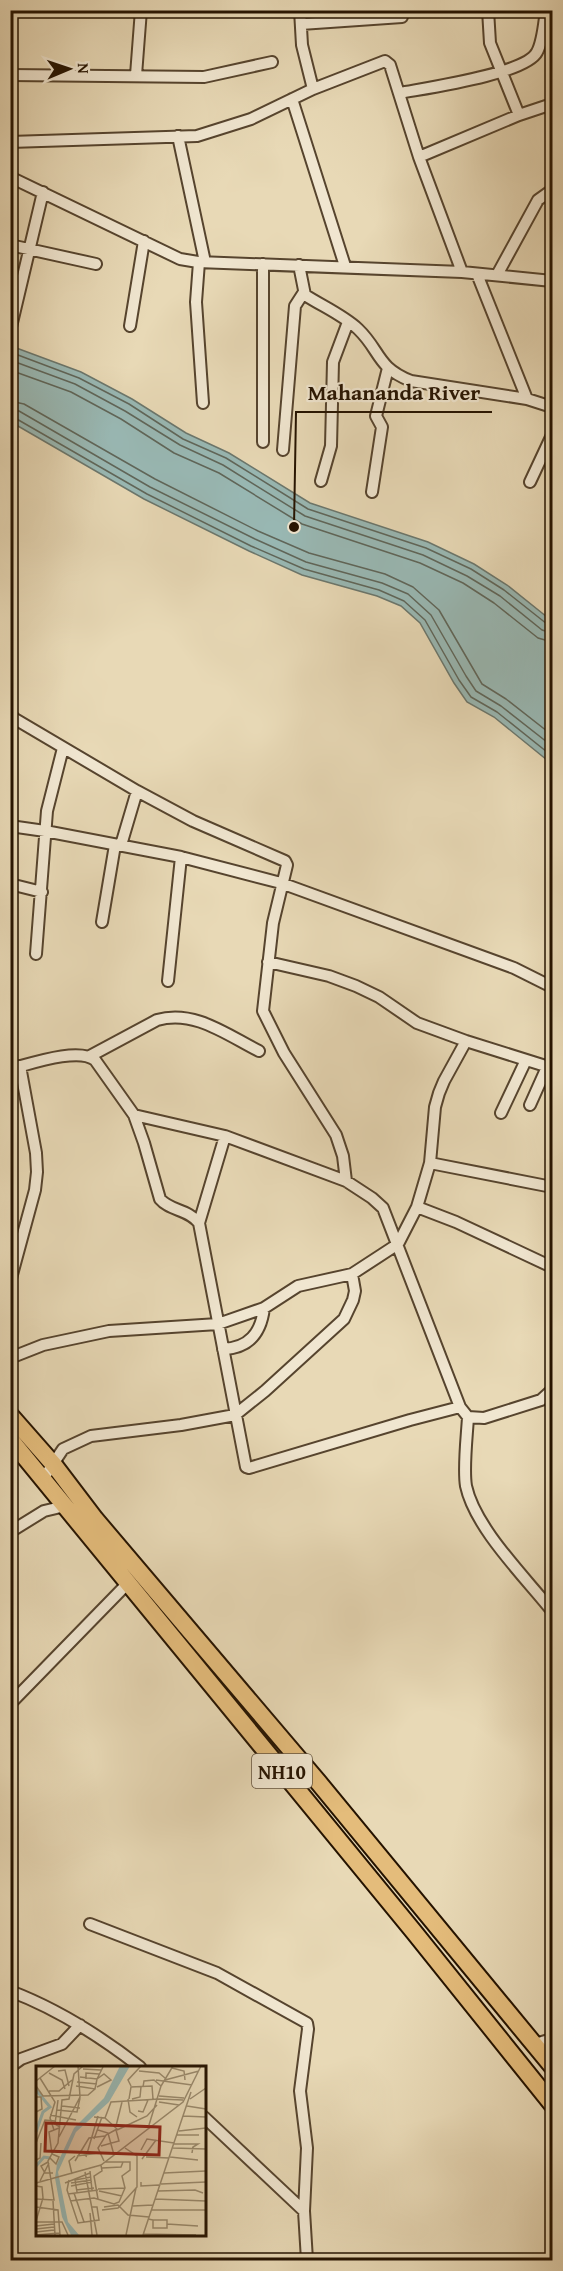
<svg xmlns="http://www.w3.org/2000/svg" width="563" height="2271" viewBox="0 0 563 2271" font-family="'Gentium Book Plus',serif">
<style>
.water{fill:#99b9b5;stroke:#6b776d;stroke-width:1.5}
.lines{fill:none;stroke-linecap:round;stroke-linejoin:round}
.shore{stroke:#5f665a;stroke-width:1.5}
.minor-casing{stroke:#56442e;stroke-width:14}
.highway-casing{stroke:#251300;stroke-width:20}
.minor{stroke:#f0e6d0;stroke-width:10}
.highway{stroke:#e4bc7b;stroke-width:16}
.labels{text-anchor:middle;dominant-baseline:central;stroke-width:4.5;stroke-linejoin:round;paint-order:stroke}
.shield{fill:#f0e6d0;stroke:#62523e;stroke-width:1.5}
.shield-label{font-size:20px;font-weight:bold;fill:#251300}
.inset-river{fill:none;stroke:#99b9b5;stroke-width:3}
.inset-road{fill:none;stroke:#9a8a6d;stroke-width:1.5}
.view{fill:#8f2418;fill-opacity:0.15;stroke:#8f2418;stroke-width:3}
.inset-edge{fill:none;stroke:#251300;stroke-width:3}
.leader{fill:none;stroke:#251300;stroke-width:2}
.callout-dot{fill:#251300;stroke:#f0e6d0;stroke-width:2}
.callout-label{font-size:22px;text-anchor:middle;font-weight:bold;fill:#251300;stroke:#f0e6d0;stroke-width:4.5;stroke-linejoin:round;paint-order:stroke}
</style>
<rect width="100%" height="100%" fill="#e8d9b6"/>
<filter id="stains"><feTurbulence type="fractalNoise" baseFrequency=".00333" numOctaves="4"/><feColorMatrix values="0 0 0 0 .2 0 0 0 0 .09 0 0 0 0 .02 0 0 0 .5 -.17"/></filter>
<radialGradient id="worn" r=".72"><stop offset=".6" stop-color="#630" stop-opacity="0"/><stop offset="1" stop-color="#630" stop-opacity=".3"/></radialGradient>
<path class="water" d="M 11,346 L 81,372 L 132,399 L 186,433 L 229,453 L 310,503 L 428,542 L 474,564 L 507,585 L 552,621 L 552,764 L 494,717 L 467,702 L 454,683 L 420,623 L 401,606 L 377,596 L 302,575 L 249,551 L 144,499 L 11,422 Z"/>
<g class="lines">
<path class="shore" d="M 10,352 L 79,378 L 129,404 L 183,439 L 226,458 L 308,509 L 426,548 L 471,569 L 504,590 L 547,624 L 552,625
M 10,360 L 75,384 L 125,411 L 180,445 L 223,465 L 305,516 L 423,555 L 467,576 L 500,596 L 542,630 L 552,633
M 10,370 L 71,392 L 121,419 L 174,453 L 219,473 L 302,524 L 420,563 L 463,583 L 494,603 L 538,638 L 552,642
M 10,401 L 24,404 L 155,479 L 258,531 L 309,553 L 385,574 L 413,587 L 439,610 L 482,684 L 506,699 L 552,735
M 10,410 L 19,411 L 150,487 L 255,539 L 306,562 L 382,583 L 408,594 L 431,615 L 466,676 L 476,691 L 501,706 L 552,746
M 10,418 L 15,418 L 147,494 L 251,546 L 304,569 L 379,590 L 404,601 L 425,620 L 459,680 L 471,697 L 497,712 L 552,756"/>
<defs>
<path id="minor" d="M 300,10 L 302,45 L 313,89
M 488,10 L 490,43 L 519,115
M 301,24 L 402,17
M 10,75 L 204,77 L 272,62
M 136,75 L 141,10
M 400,93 C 426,88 526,74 537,52 C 543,41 544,23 546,10
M 292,99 L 345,266
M 178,136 L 205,262
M 10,142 L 197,136 L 251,119 L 313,89 L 385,61 L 390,65 L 419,157
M 10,177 L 180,259 L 198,262 L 462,272 L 552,281
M 10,245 L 96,264
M 199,262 L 196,302 L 203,403
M 263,264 L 263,442
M 299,265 L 305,295 C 322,306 343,315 358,329 C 381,351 376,367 411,381 L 527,399 L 552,407
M 462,272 L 419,157 L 519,115 L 552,104
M 477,274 L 527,399
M 497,275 L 538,200 L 552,190
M 130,326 L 144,241
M 11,327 L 43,192
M 283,450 L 295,306 L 304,292
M 321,481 L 331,446 L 333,362 L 348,322
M 530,482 L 552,435
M 372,492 L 382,427 L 376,416 L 388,368
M 10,716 L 137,791 L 193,821 L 285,861 L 287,865 L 273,923 L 263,1011 L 284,1053 L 336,1135 L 343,1156 L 346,1181
M 10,730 L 14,718
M 10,826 L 45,831 L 181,857 L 281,883 L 514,968 L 552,987
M 121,845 L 137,791
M 10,884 L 42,892
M 102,922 L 115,845
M 36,954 L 47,811 L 63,748
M 268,962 L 329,976 L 356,986 L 379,997 L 417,1023 L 466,1041 L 552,1068
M 168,981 L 181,857
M 90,1056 L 157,1020 C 194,1009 227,1035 259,1051
M 10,1069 C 30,1064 78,1047 95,1060 L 134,1115 L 225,1136 L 346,1181 L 372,1198 L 383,1208 L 460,1407 L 468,1417 L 484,1418 L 541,1400 L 552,1390
M 530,1105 L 547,1067
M 501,1113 L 526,1060
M 134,1115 L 144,1143 L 160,1199 C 170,1211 188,1209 199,1223 L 246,1467 L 249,1468 L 410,1420 L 460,1407
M 430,1163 L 552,1187
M 417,1207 L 456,1222 L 552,1267
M 199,1223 L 225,1136
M 10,1282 L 35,1190 L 37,1172 L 36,1153 L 20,1066
M 223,1349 C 249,1348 261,1333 264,1308
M 10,1358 L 43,1345 L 109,1331 L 218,1324 L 264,1308 L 298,1286 L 352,1274 L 398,1244 L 417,1207 L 430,1163 L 435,1107 L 439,1093 L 444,1081 L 466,1041
M 468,1417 C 467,1436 463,1468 466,1486 C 475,1528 525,1577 552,1611
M 43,1479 L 63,1449 L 91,1436 L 181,1425 L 235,1415 L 265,1391 L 344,1319 L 353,1300 L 355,1291 L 352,1274
M 10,1532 L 44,1511 L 65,1506
M 10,1704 L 128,1583
M 90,1924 L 217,1973 L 307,2023 L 308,2029 L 300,2091 L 307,2148 L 304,2211 L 307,2260
M 10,1991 C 58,2009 100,2036 140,2067
M 535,2044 L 552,2039
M 10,2067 L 21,2059 L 62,2044 L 80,2025
M 204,2117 L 304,2211"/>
<path id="highway" d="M 10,1415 L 54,1465 L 95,1519 L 319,1783 L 552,2066
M 10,1439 L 414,1932 L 552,2104"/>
</defs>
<use href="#minor" class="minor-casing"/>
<use href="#highway" class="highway-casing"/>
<use href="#minor" class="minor"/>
<use href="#highway" class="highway"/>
</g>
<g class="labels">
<rect class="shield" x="252" y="1754" width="60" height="34" rx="4.5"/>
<g class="shield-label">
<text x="282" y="1771">NH10</text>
</g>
</g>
<g transform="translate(36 2066)">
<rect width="170" height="170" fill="#e8d9b6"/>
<path d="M 84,0 L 94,0 L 73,36 L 40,66 L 22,106 L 32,156 L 43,169 L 35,169 L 26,151 L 19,112 L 21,98 L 38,62 L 68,32 Z" fill="#99b9b5"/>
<path class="inset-river" d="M 0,24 L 14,41 L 7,46 L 0,66M 0,100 L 8,91 L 14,92"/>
<path class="inset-road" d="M 49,0 L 68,0M 136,2 L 148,5 L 149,14M 47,3 L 65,4M 22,5 L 29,4 L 33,20M 103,5 L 123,7 L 129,12M 13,7 L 26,14 L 29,23M 44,11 L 61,13 L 67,1M 4,12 L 19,36 L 14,52 L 18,64 L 23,62M 50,13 L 50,7 L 63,8M 61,13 L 68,8 L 75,14 L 61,21M 120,14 L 156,19M 129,14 L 163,5M 0,15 L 19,0M 41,16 L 61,18M 0,20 L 7,30 L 52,29 L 59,23M 40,20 L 59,23 L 61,13M 95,20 L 92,14 L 105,0M 107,21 L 108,15 L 118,14 L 125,20M 13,25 L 23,25 L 36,14M 123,30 L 148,32M 0,31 L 5,31 L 6,43 L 0,46M 92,33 L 94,46 L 101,51M 93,33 L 95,21 L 116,20 L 117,33M 96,33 L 104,31 L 105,21M 123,33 L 147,34M 154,33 L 170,22M 22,34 L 19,58 L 24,61M 123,36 L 143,39M 26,40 L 44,42M 151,40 L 170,43M 21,44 L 41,46 L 44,32M 102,45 L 107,46 L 112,34M 14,49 L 40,54M 147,50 L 170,51M 58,51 L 69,52 L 81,63 L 70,69 L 62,82 L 68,95M 69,52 L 75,36 L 123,33M 113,59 L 125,20 L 137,0M 80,60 L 86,36M 62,64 L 72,67 L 78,89M 81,64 L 111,50 L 121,39M 143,65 L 170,62M 141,69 L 163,69M 23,71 L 44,31 L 42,0M 58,73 L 66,51M 0,77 L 9,54 L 19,55M 138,78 L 162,78 L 157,81 L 156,87M 65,80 L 83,75 L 80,64M 137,82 L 170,83M 105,84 L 111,73 L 138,77M 41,90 L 62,87M 50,91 L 62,50M 110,91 L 133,92M 134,91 L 162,94M 14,92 L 20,98 L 23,91 L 16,88 L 13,66 L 18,64M 106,93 L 120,74M 0,94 L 4,92 L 5,77M 39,95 L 53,72 L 69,70M 12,96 L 5,100 L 9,107 L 17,107M 66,102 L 85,101 L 87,96M 54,105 L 56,124M 49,106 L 61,169M 128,107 L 170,105M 36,108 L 33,95 L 39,90M 33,114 L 31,124 L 42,157 L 63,154 L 61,141 L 56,141M 4,115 L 13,97M 105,116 L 105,120 L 123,119M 0,117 L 65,99 L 147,36 L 165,0M 29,117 L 54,107M 35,117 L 55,114M 125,118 L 170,116M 0,120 L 6,121 L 7,132 L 0,155M 35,120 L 56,116M 62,123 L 89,122M 40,124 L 58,122M 63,125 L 86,130M 122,125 L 159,124 L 167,127M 41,126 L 39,114 L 55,111M 38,127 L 48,156M 32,128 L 62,124M 0,133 L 18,134 L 12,95 L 22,77 L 26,34 L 33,33 L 38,8 L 47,0M 62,133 L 58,110 L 66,105 L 65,99M 119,133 L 170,135M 17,135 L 19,169M 34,135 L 58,132 L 78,138 L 83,136 L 89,122 L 86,110 L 94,104 L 94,96 L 69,96M 97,140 L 117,139M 0,141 L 22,144 L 24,169M 68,141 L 82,139 L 92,149 L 113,151M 66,144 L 82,142 L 101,121 L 101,90 L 89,82M 115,144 L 170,144M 54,147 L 56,169M 112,153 L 117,154 L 131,154 L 131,162 L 117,162 L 117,154M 0,156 L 26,156 L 32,169M 131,158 L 162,160M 0,160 L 18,158M 0,163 L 18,161M 0,166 L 18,164M 108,168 L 160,169M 0,169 L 24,167M 90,169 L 100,122M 107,169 L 155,26"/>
<path class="view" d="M 10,57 L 124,61 L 123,89 L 9,85 Z"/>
<rect width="170" height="170" class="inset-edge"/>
</g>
<path class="leader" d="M294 527L296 412H492"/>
<circle class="callout-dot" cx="294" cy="527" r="6"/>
<g class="callout-label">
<text x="394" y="400">Mahananda River</text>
</g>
<rect width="563" height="2271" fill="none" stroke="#e8d9b6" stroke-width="36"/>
<rect x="12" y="12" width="539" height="2247" fill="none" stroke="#251300" stroke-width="3"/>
<rect x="18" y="18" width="527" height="2235" fill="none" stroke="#251300" stroke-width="1.5"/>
<g transform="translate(69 69) rotate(88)" stroke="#f0e6d0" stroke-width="4.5" paint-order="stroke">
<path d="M0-4.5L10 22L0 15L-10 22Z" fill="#251300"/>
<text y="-9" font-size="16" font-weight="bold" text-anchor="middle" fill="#251300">N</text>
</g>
<rect width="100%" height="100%" filter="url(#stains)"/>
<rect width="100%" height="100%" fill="url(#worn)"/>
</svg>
